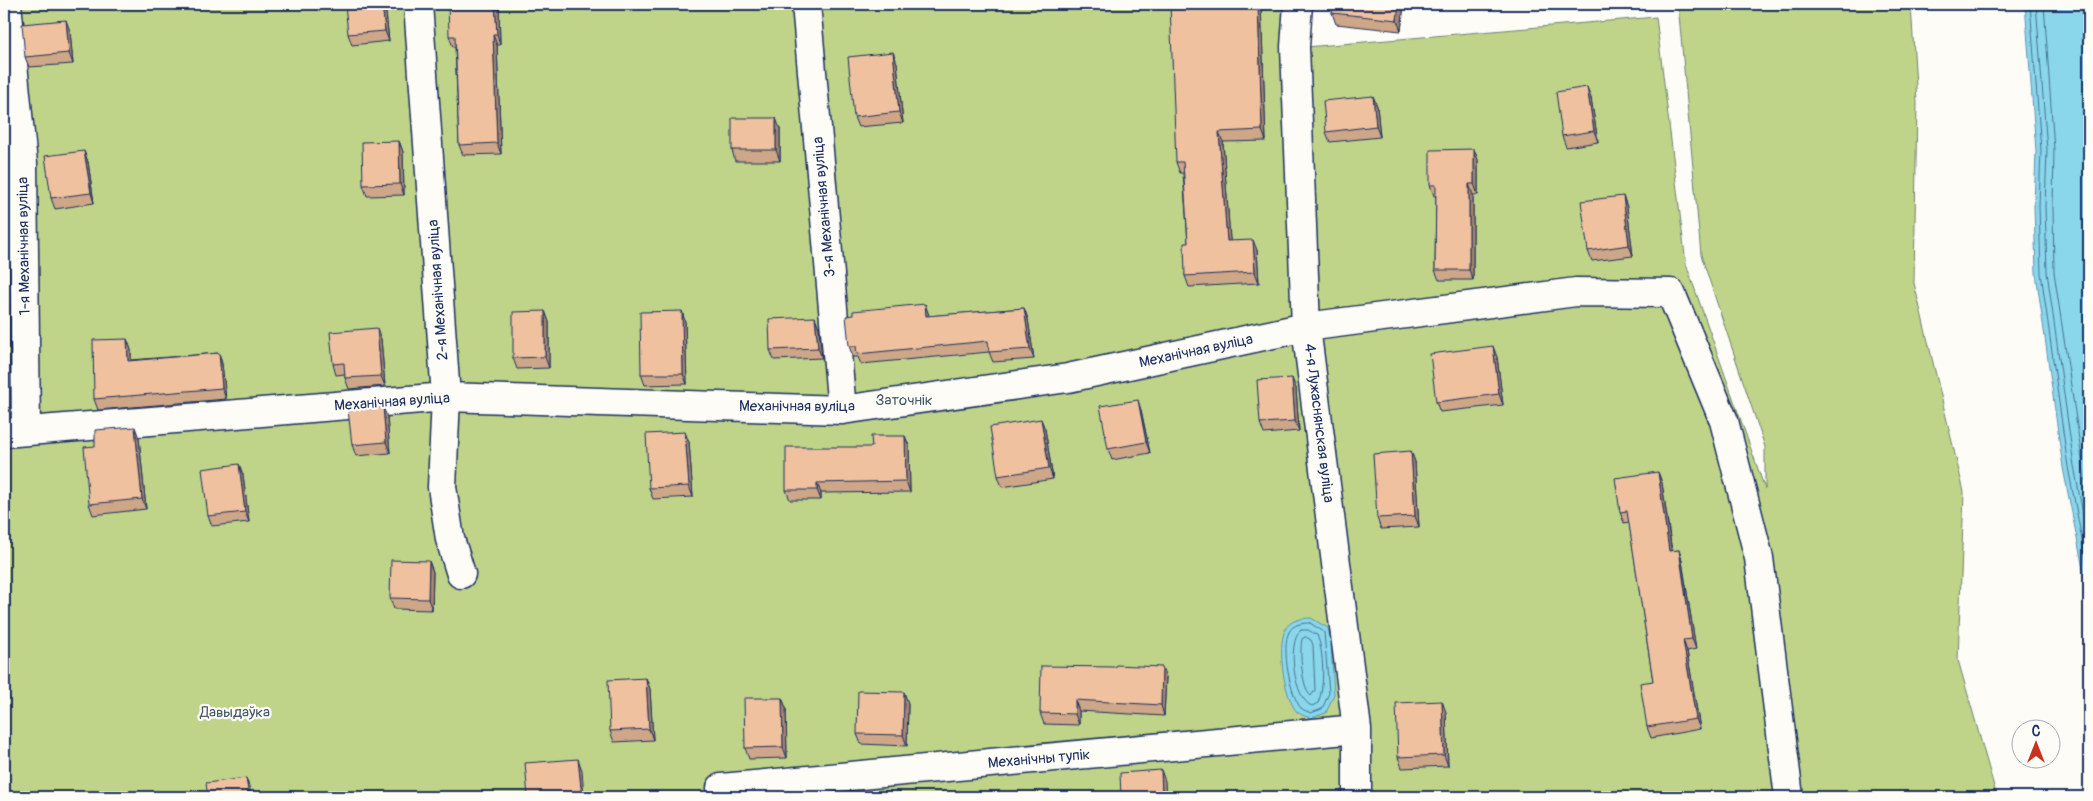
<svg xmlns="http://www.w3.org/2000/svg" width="2093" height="801" viewBox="0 0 2093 801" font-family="Pangolin,sans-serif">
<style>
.green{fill:#bfd489;stroke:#6d8274}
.water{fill:#8ad6ea;stroke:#5e93b2}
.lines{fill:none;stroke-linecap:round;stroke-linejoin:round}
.shore{stroke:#477296;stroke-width:1}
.minor-casing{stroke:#1b2f5e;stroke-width:31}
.minor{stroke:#fdfcf7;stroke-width:28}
.wall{fill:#cea688;stroke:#1b2f5e}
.shaded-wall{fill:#a7876f;stroke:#1b2f5e}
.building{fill:#efc19e;stroke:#1b2f5e}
.labels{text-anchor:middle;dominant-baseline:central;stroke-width:4.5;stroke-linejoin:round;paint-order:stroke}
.street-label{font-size:15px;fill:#1b2f5e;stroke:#fdfcf7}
.park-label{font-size:15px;fill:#445869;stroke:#fdfcf7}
</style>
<rect width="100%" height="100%" fill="#fdfcf7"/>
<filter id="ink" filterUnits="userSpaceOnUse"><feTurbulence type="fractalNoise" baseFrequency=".02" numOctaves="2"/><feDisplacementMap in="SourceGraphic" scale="10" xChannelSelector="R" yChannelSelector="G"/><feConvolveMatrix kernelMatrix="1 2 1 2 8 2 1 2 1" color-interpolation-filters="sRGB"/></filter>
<g filter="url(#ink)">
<path class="green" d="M 4,4 L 1282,4 L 1306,47 L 1656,17 L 1686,264 L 1765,489 L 1765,447 L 1701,255 L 1678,4 L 1911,4 L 1917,103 L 1914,283 L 1964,492 L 1958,660 L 1997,797 L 4,797 Z"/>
<path class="water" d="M 2025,4 L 2089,4 L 2089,599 L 2063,468 L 2036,273 L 2034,206 L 2036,151 Z
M 1311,618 L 1328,628 L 1331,642 L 1334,694 L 1326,713 L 1311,718 C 1307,717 1301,715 1297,712 C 1284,697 1277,648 1285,630 C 1289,620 1302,618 1311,618 Z"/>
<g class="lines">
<path class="shore" d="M 2030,4 L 2041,150 L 2039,206 L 2041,273 L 2068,467 L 2089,576
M 2036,4 L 2047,150 L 2045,206 L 2047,272 L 2074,466 L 2089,546
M 2044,4 L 2054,150 L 2053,206 L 2054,272 L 2089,506
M 1310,623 L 1324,632 L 1329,693 L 1322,709 L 1311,713 C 1308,712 1303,710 1301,708 C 1290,696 1281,647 1289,632 C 1293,624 1302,623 1310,623 Z
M 1301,630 L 1308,630 L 1317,635 C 1324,651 1325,688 1318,703 L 1312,706 C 1294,700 1286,642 1301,630 Z
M 1306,637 L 1311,640 L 1313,645 L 1315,690 L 1311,696 C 1302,689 1299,651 1302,639 Z"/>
<defs>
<path id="minor" d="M 7,4 L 23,164 L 26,430
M 418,4 L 446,397 L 442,487 L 450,539 L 461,574
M 806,4 L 842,410
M 1298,4 L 1295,47 L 1306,327 L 1357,729 L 1357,797
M 4,433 L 446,397 L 842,410 L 1068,378 L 1306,327 L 1576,292 L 1671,293 L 1724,421 L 1759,558 L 1789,797
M 721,788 L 1357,729"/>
</defs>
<use href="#minor" class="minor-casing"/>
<use href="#minor" class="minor"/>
</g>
<path class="wall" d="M 385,4 L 389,41 L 352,45 L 348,34 Z
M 1261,4 L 1266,141 L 1223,142 L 1230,241 L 1257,250 L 1259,283 L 1189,287 L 1185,276 L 1188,243 L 1183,173 L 1180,173 L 1176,162 Z
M 1333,4 L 1404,4 L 1401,31 L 1336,24 L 1332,13 Z
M 499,5 L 500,45 L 497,45 L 501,154 L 463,155 L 459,145 L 455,47 L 453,47 L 449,36 Z
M 70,31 L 73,64 L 29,67 L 25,57 Z
M 893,52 L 897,63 L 903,123 L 858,127 L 854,117 Z
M 1373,96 L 1377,106 L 1380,137 L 1330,142 L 1326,132 Z
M 1591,98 L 1598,142 L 1566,147 L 1562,136 Z
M 780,129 L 780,161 L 735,161 L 732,150 Z
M 399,141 L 403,152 L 404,195 L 367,196 L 363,185 Z
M 1474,149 L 1478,160 L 1478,195 L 1473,195 L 1473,280 L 1439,280 L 1435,270 L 1436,196 L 1434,196 L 1430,185 Z
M 84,151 L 88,162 L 94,203 L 55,209 L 51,198 Z
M 1623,196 L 1627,207 L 1633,256 L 1592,261 L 1588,251 Z
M 1024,308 L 1028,319 L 1034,359 L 993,362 L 989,352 L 861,364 L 858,357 L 853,357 L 849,346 L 929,315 L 929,316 Z
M 545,311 L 549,322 L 549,368 L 517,369 L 513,358 Z
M 682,311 L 685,322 L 687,384 L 645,385 L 641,374 Z
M 815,317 L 819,328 L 822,358 L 774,360 L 770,350 Z
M 127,339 L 131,350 L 131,360 L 219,353 L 222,364 L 226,399 L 98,410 L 94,399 Z
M 381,339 L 385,386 L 349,389 L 345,378 L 345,374 L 336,375 L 333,364 Z
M 1497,357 L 1503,405 L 1440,412 L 1436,402 Z
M 1296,388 L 1299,431 L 1264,434 L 1260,423 Z
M 1141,410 L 1150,453 L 1112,460 L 1108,449 Z
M 387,417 L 390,453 L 356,456 L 352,445 Z
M 1045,429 L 1053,479 L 1002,487 L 998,476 Z
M 905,436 L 909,446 L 910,492 L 821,493 L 821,500 L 790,500 L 786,490 L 872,447 Z
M 139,438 L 146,509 L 93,515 L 89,504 Z
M 689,442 L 693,497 L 653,499 L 649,488 Z
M 1411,451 L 1415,462 L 1419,527 L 1381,529 L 1377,518 Z
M 239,464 L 243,475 L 249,522 L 212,526 L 208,516 Z
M 1658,472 L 1662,483 L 1672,551 L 1679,550 L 1682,561 L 1696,649 L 1687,651 L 1700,729 L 1651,738 L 1647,727 L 1653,681 L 1629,522 L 1624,523 L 1620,512 Z
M 429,561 L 433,572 L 432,610 L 394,609 L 390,598 Z
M 1116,667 L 1166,677 L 1164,716 L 1079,711 L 1079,725 L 1044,724 L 1040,713 Z
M 646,678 L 650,689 L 653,740 L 614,742 L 610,731 Z
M 782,698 L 786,708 L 787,758 L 749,759 L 745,748 Z
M 908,703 L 907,746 L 861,744 L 857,734 Z
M 1446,712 L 1448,766 L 1402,768 L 1398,757 Z"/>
<path class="shaded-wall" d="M 382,4 L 385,4 L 389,41 L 385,31 Z
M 495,4 L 498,4 L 499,5 L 500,45 L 497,34 Z
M 1258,4 L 1261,4 L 1266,141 L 1262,130 Z
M 1399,4 L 1404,4 L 1401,31 L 1397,20 Z
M 66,20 L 70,31 L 73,64 L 69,53 Z
M 493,34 L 497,45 L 501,154 L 497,143 Z
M 893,52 L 897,63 L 903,123 L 899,112 Z
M 1587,87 L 1591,98 L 1598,142 L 1594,131 Z
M 1373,96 L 1377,106 L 1380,137 L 1376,126 Z
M 776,118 L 780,129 L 780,161 L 776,150 Z
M 1219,132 L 1223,142 L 1231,252 L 1227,241 Z
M 399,141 L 403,152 L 404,195 L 400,184 Z
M 1474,149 L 1478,160 L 1478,195 L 1474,184 Z
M 84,151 L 88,162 L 94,203 L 91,193 Z
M 1469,184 L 1473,195 L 1473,280 L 1469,270 Z
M 1623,196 L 1627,207 L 1633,256 L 1629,245 Z
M 1253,240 L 1257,250 L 1259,283 L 1255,272 Z
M 925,304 L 929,315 L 930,327 L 926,316 Z
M 1024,308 L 1028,319 L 1034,359 L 1030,349 Z
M 545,311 L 549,322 L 549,368 L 545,357 Z
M 682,311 L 685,322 L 687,384 L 683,374 Z
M 815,317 L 819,328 L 822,358 L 818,348 Z
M 377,328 L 381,339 L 385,386 L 381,376 Z
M 127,339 L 131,350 L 131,372 L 128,361 Z
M 1493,346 L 1497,357 L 1503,405 L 1499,394 Z
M 219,353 L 222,364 L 226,399 L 222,388 Z
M 1292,378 L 1296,388 L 1299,431 L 1295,421 Z
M 1138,400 L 1141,410 L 1150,453 L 1146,442 Z
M 383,407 L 387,417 L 390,453 L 386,442 Z
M 1041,419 L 1045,429 L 1053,479 L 1049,468 Z
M 135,427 L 139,438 L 146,509 L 142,499 Z
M 685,432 L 689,442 L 693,497 L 689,486 Z
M 905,436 L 909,446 L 910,492 L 906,481 Z
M 1411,451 L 1415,462 L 1419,527 L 1415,516 Z
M 239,464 L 243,475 L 249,522 L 245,512 Z
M 1658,472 L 1662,483 L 1673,562 L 1669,551 Z
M 817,483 L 821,493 L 821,500 L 817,490 Z
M 1679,550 L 1682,561 L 1696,649 L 1692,639 Z
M 429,561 L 433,572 L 432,610 L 428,599 Z
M 1683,640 L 1687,651 L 1700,729 L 1696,719 Z
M 1162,667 L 1166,677 L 1164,716 L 1161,705 Z
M 646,678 L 650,689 L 653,740 L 649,729 Z
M 904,692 L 908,703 L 907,746 L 903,735 Z
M 782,698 L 786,708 L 787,758 L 783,747 Z
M 1075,700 L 1079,711 L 1079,725 L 1075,714 Z
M 1442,701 L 1446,712 L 1448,766 L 1444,755 Z
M 578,759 L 582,770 L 584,797 L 582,797 Z
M 1161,770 L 1165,781 L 1166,797 L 1162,797 Z
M 246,778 L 250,789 L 251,797 L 249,797 Z"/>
<path class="building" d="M 345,4 L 382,4 L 385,31 L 348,34 Z
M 448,4 L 495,4 L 497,34 L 493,34 L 497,143 L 459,145 L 455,36 L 449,36 Z
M 1170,4 L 1258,4 L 1262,130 L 1219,132 L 1227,241 L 1253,240 L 1255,272 L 1185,276 L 1184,243 L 1188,243 L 1183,162 L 1176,162 Z
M 1333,4 L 1399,4 L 1397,20 L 1332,13 Z
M 66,20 L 69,53 L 25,57 L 22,24 Z
M 893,52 L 899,112 L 854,117 L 848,57 Z
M 1587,87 L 1594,131 L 1562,136 L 1556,92 Z
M 1373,96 L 1376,126 L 1326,132 L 1323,101 Z
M 732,118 L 776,118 L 776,150 L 732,150 Z
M 399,141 L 400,184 L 363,185 L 362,142 Z
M 1474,149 L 1474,184 L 1469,184 L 1469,270 L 1435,270 L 1436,185 L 1430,185 L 1430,150 Z
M 84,151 L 91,193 L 51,198 L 45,156 Z
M 1623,196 L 1629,245 L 1588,251 L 1581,201 Z
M 925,304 L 926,316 L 1024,308 L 1030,349 L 989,352 L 988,341 L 857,354 L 856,346 L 849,346 L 846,316 L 853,315 L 853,311 Z
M 545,311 L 545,357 L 513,358 L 513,312 Z
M 682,311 L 683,374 L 641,374 L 640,312 Z
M 815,317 L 818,348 L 770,350 L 769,319 Z
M 377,328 L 381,376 L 345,378 L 344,363 L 333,364 L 330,332 Z
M 127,339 L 128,361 L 219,353 L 222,388 L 94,399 L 93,340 Z
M 1493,346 L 1499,394 L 1436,402 L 1430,354 Z
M 1292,378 L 1295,421 L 1260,423 L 1257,380 Z
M 1138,400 L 1146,442 L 1108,449 L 1100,406 Z
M 383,407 L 386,442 L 352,445 L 348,410 Z
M 1041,419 L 1049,468 L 998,476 L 990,427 Z
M 135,427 L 142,499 L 89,504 L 84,447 L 95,446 L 95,430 Z
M 685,432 L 689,486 L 649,488 L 646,434 Z
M 871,436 L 905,436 L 906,481 L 817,483 L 817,490 L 786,490 L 786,447 L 872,447 Z
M 1411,451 L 1415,516 L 1377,518 L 1373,454 Z
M 239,464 L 245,512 L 208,516 L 202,469 Z
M 1658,472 L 1669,551 L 1679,550 L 1692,639 L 1683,640 L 1696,719 L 1647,727 L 1640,683 L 1653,681 L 1627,511 L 1620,512 L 1615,478 Z
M 391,560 L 429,561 L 428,599 L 390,598 Z
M 1116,665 L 1162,667 L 1161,705 L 1075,700 L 1075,714 L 1040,713 L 1041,666 L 1116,667 Z
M 646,678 L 649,729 L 610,731 L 608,680 Z
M 858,691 L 904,692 L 903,735 L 857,734 Z
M 744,698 L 782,698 L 783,747 L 745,748 Z
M 1442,701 L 1444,755 L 1398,757 L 1396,703 Z
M 578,759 L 582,797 L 528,797 L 525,763 Z
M 1161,770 L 1162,797 L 1121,797 L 1120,773 Z
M 246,778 L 249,797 L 208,797 L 206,783 Z
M 890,792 L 891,797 L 855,797 L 856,793 Z"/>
</g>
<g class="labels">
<g class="street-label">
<text transform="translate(824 207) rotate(-95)">3-я Механічная вуліца</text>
<text transform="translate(24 246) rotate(-91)">1-я Механічная вуліца</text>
<text transform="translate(438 290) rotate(-94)">2-я Механічная вуліца</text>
<text transform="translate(1196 351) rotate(-12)">Механічная вуліца</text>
<text transform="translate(392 402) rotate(-4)">Механічная вуліца</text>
<text x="797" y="406">Механічная вуліца</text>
<text transform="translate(1319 423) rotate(83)">4-я Лужаснянская вуліца</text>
<text transform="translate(1039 759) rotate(-5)">Механічны тупік</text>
</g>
<g class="park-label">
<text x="904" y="400">Заточнік</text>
<text x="235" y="712">Давыдаўка</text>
</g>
</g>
<rect width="2093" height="801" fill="none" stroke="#fdfcf7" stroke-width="20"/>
<rect x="10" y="10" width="2073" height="781" fill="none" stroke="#1b2f5e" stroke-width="2" filter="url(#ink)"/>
<g transform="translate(2036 744)"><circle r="24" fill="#fdfcf7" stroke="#a3aaba"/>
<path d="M0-4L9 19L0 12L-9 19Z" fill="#c8321e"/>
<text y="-8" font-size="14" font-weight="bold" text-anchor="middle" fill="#1b2f5e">С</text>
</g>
</svg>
